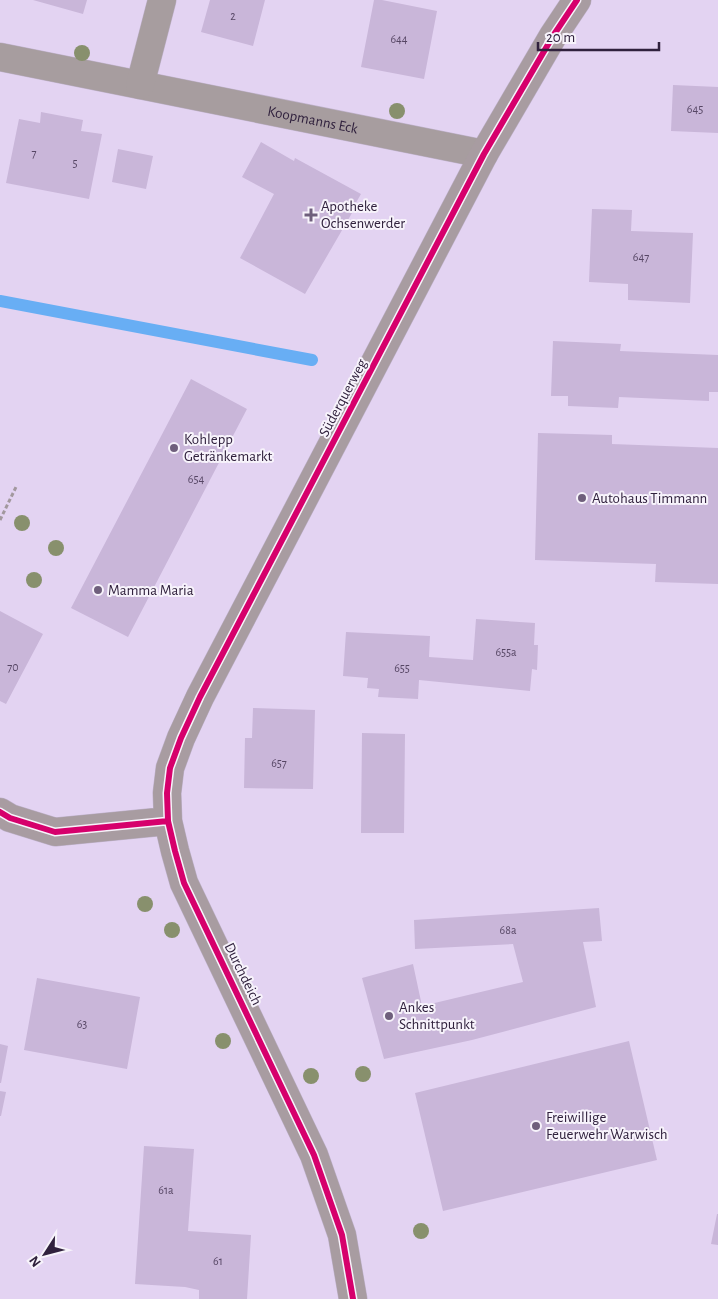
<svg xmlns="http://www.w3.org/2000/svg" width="718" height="1299" viewBox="0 0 718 1299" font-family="'Alegreya Sans',sans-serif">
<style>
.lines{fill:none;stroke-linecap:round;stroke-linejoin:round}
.stream{stroke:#68aef4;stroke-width:12}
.building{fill:#c9b6d9}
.street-casing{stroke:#bfb2cb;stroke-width:29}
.secondary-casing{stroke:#bfb2cb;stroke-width:29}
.path{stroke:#a2989e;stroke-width:3;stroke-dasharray:4 2.5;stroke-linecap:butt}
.street{stroke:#a79d9f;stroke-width:28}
.secondary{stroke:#a89ca1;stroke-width:28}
.cycleway-casing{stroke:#f7f3fb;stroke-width:9}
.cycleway{stroke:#d6006c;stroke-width:6}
.tree{fill:#88906d}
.poi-dot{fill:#6f5f7c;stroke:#f7f3fb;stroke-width:2}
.labels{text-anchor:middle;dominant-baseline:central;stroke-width:4;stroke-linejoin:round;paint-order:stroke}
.number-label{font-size:12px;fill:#564664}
.street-label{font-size:15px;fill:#30213d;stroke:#f7f3fb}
.poi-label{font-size:15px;fill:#30213d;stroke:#f7f3fb;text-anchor:start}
</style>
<rect width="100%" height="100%" fill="#e3d3f2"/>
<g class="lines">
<path class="stream" d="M 0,301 L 312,360"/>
</g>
<path class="building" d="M 33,0 L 87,0 L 83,14 Z
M 210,0 L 265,0 L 253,46 L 201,32 Z
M 374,0 L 382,0 L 437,11 L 424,79 L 361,67 Z
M 673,85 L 718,87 L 718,133 L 671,131 Z
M 41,112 L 83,120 L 81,131 L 102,134 L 89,199 L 6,183 L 19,119 L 40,123 Z
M 261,142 L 294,161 L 295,158 L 361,194 L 350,213 L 352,213 L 305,294 L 240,258 L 274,194 L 242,177 Z
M 118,149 L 153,156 L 146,189 L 112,182 Z
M 592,209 L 632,210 L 631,231 L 693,233 L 690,303 L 628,300 L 628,284 L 589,282 Z
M 553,341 L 621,344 L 620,351 L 718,355 L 718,392 L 709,392 L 709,401 L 619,397 L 618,408 L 568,406 L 568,396 L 551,396 Z
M 191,379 L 247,409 L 128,637 L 71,608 Z
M 538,433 L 612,435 L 612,444 L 718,448 L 718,584 L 655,582 L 656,564 L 535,560 Z
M 0,611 L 43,634 L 6,704 L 0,701 Z
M 476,619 L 535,623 L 534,645 L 538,645 L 537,670 L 532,669 L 530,691 L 419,680 L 418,699 L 378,697 L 379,689 L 367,688 L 368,678 L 343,676 L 346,632 L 430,636 L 429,657 L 473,660 Z
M 253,708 L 315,710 L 313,789 L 244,788 L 245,738 L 252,738 Z
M 362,733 L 405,734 L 404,833 L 361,833 Z
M 599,908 L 602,941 L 583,942 L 596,1007 L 472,1040 L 384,1059 L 362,978 L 413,964 L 422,1006 L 523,982 L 513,944 L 415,949 L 414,920 Z
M 37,978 L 140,997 L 127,1069 L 24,1050 Z
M 629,1041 L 657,1160 L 443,1211 L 415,1093 Z
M 0,1044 L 8,1046 L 1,1083 L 0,1083 Z
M 0,1091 L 6,1092 L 1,1116 L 0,1116 Z
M 144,1146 L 194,1149 L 188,1231 L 251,1235 L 247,1299 L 199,1299 L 199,1290 L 185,1287 L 135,1284 Z
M 717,1214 L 718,1214 L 718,1245 L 711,1244 Z"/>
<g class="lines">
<defs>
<g id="street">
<path id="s1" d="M 0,57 L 484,154"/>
<path d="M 140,85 L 162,0"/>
</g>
<path id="secondary" d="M 0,812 L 10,818 L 55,832 L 168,821
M 353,1299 L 342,1235 L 314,1155 L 184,883 L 175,851 L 168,821 L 167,793 L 170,768 L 181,738 L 200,697 L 484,154 L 553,36 L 577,0"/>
</defs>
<use href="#street" class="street-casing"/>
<use href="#secondary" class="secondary-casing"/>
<path class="path" d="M 0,520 L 17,485"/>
<use href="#street" class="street"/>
<use href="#secondary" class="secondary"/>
<defs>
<path id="cycleway" d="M 0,812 L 10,818 L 55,832 L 168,821
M 353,1299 L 342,1235 L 314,1155 L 184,883 L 175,851 L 168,821 L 167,793 L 170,768 L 181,738 L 200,697 L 484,154 L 553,36 L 577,0"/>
</defs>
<use href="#cycleway" class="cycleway-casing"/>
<use href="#cycleway" class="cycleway"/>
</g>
<g class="tree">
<circle cx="82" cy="53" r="8"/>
<circle cx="397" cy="111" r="8"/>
<circle cx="22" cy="523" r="8"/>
<circle cx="56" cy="548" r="8"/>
<circle cx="34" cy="580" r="8"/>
<circle cx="145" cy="904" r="8"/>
<circle cx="172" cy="930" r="8"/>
<circle cx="223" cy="1041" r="8"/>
<circle cx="363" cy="1074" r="8"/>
<circle cx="311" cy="1076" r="8"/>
<circle cx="421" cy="1231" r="8"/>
</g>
<g class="poi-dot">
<path d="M308.5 207.5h5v5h5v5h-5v5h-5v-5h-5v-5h5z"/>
<circle cx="174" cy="448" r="5"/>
<circle cx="582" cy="498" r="5"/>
<circle cx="98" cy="590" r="5"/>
<circle cx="389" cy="1016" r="5"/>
<circle cx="536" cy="1126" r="5"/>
</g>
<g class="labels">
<g class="number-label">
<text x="233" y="16">2</text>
<text x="399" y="39">644</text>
<text x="695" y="109">645</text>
<text x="34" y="153">7</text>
<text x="75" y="163">5</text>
<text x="641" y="257">647</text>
<text x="196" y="479">654</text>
<text x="506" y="652">655a</text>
<text x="13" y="667">70</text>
<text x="402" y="668">655</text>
<text x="279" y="763">657</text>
<text x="508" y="930">68a</text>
<text x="82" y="1024">63</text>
<text x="166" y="1190">61a</text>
<text x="218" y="1261">61</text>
</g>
<g class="street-label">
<text stroke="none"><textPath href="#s1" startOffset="319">Koopmanns Eck</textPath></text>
<text transform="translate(343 398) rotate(-62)">Süderquerweg</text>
<text transform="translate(243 974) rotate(64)">Durchdeich</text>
</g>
<g class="poi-label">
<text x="321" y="206">Apotheke<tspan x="321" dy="17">Ochsenwerder</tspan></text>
<text x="184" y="439">Kohlepp<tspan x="184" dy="17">Getränkemarkt</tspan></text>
<text x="592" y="498">Autohaus Timmann</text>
<text x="108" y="590">Mamma Maria</text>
<text x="399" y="1007">Ankes<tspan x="399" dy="17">Schnittpunkt</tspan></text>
<text x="546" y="1117">Freiwillige<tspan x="546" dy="17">Feuerwehr Warwisch</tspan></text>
</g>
</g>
<g transform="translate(45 1254) rotate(234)" stroke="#f7f3fb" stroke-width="4" paint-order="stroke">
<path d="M0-4L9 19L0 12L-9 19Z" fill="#30213d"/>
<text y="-8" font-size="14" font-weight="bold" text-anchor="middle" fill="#30213d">N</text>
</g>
<path d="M538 42v8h121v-8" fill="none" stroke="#30213d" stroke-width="2.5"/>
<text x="546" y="42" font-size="15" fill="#30213d" stroke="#f7f3fb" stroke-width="4" paint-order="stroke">20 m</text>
</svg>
